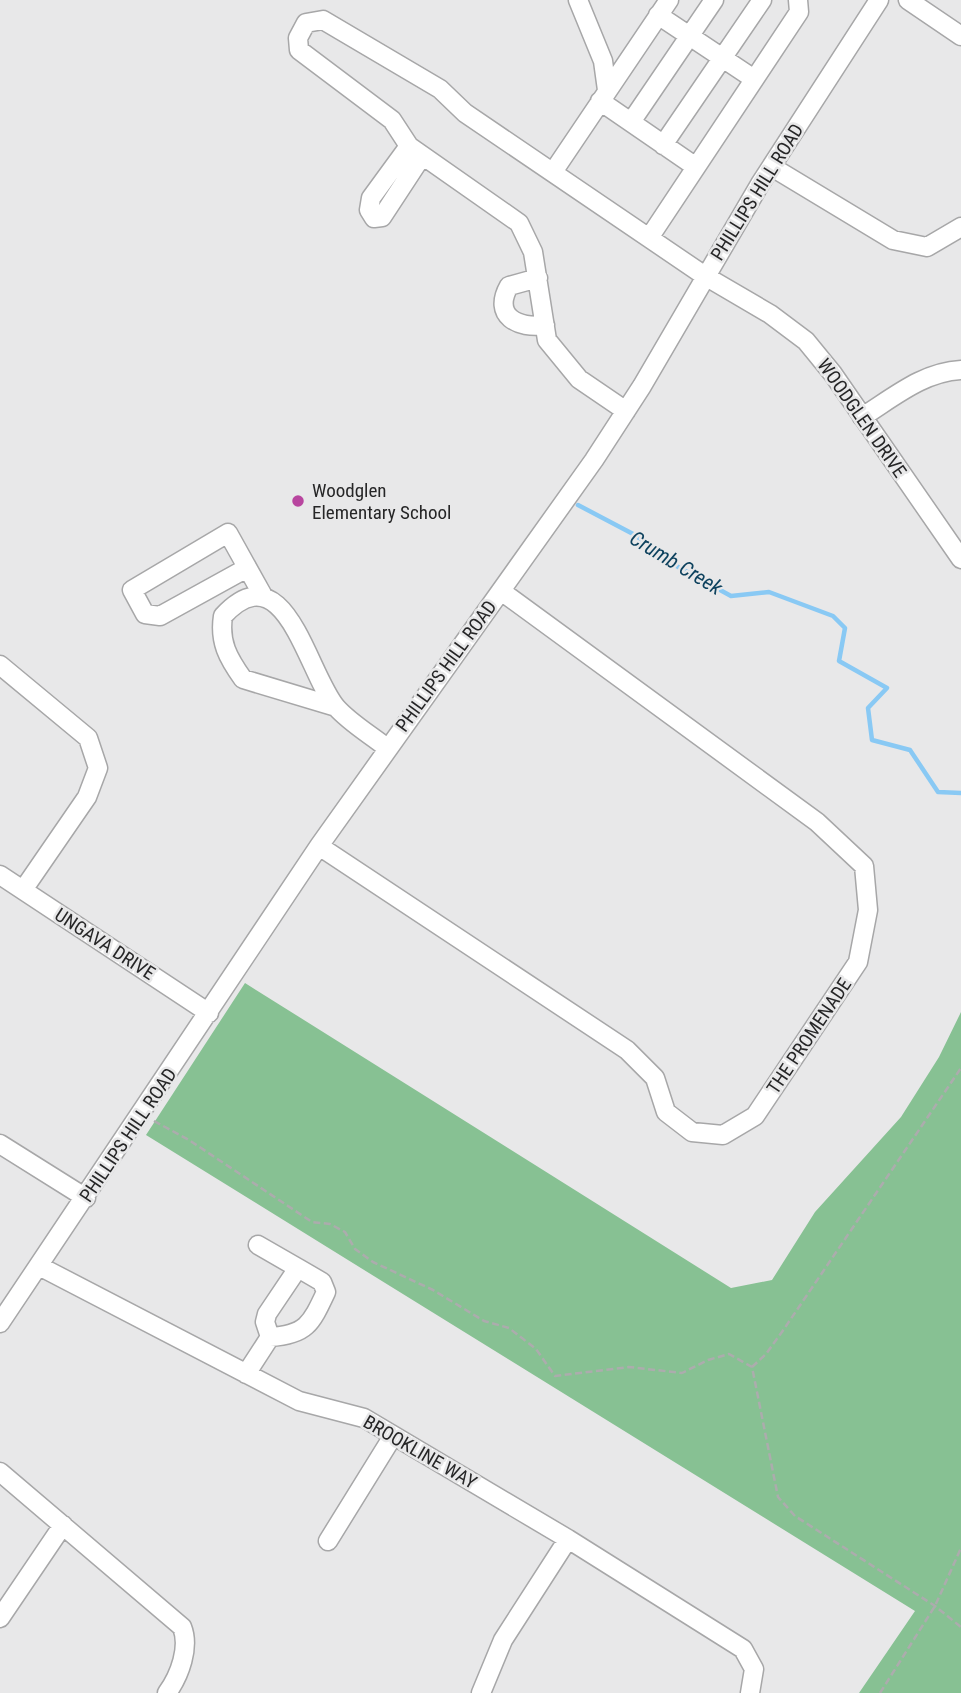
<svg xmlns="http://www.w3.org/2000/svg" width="961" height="1693" viewBox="0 0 961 1693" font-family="'Roboto Condensed',sans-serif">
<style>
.forest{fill:#87c193}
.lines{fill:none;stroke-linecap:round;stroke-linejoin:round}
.stream{stroke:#89c9f4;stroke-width:4.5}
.minor-casing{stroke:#a7a7a8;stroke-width:21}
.path{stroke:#acacad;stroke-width:2.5;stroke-dasharray:7 3.5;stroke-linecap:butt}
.minor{stroke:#fff;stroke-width:18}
.poi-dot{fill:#b8459f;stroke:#e8e8e9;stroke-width:2.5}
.labels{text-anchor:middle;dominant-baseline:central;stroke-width:5;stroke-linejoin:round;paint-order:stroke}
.street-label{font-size:19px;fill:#262627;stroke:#e8e8e9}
.poi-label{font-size:19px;fill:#262627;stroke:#e8e8e9;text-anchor:start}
.water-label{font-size:21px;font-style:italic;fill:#0e425e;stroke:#e8e8e9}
</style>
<rect width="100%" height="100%" fill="#e8e8e9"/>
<path class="forest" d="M 245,983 L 731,1288 L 772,1280 L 815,1212 L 901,1117 L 939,1057 L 961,1012 L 961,1693 L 859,1693 L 915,1611 L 146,1135 Z"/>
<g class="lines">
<path class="stream" d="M 578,505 L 635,535 L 671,563 L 731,596 L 769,592 L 833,616 L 845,628 L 839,661 L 887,688 L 868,708 L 872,740 L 910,750 L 938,792 L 961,793"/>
<defs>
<path id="minor" d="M 578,0 L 603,61 L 607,90
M 908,0 L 961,36
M 658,15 L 754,79
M 600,101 L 696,167
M 631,122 L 714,0
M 663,145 L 762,0
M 409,146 L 371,198 L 369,210 L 374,218 L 382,217 L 422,156
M 772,167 L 893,240 L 927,247 L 961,227
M 553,172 L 669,0
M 649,238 L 799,12 L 798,0
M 538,278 L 509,286 C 492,316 518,329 545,325
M 626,411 L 579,379 L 547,340 L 533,252 L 519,223 L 409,146 L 392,120 L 299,50 L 298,38 L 306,23 L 323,20 L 440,89 L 465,113 L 705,276 L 770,314 L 806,341 L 833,374 L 961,559
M 862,417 C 894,397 923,372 961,370
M 247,568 L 160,616 L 145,614 L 132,590 L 228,533 L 262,594
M 0,665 L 88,738 L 98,768 L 87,797 L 23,890
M 336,707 L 243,679 C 228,658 219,642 223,616 C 285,549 307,673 336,707 C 350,723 371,735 387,748
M 319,846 L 627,1050 L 655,1078 L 666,1112 L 692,1132 L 723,1135 L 755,1116 L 858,962 L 868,910 L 864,866 L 817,822 L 501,591
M 0,875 L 209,1013
M 0,1144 L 86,1198
M 258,1245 L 298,1268
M 39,1266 L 299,1401 L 364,1418 L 568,1539 L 743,1649 L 754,1669 L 750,1693
M 0,1323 L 319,846 L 594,460 L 642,386 L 760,184 L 879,0
M 246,1374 L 270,1337 L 265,1322 L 267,1314 L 298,1268 L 322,1282 L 326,1292 C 311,1324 306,1335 270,1337
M 0,1472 L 182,1627 C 190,1647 180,1675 167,1693
M 328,1541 L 393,1436
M 0,1618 L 63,1525
M 481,1693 L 503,1640 L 568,1539"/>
</defs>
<use href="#minor" class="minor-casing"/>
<path class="path" d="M 154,1121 L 189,1140 L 312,1222 L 330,1224 L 345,1232 L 355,1249 L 373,1262 L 433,1290 L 484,1321 L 509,1328 L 536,1349 L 555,1376 L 629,1367 L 682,1373 L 708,1360 L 729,1354 L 752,1367 L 778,1497 L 795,1516 L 935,1606 L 961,1627
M 752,1367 L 766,1354 L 784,1329 L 961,1068
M 880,1693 L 935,1606 L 961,1548"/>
<use href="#minor" class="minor"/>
</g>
<circle class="poi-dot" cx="298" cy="501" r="7"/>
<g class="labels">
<g class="street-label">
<text transform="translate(757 192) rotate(-58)">PHILLIPS HILL ROAD</text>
<text transform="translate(862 418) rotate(55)">WOODGLEN DRIVE</text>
<text transform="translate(446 666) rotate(-54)">PHILLIPS HILL ROAD</text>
<text transform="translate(105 944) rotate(33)">UNGAVA DRIVE</text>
<text transform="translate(809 1036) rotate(-56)">THE PROMENADE</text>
<text transform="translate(128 1135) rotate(-56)">PHILLIPS HILL ROAD</text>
<text transform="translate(420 1452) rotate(30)">BROOKLINE WAY</text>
</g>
<g class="poi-label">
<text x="312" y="490">Woodglen<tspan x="312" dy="22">Elementary School</tspan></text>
</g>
<g class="water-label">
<text transform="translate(676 563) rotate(31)">Crumb Creek</text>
</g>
</g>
</svg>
